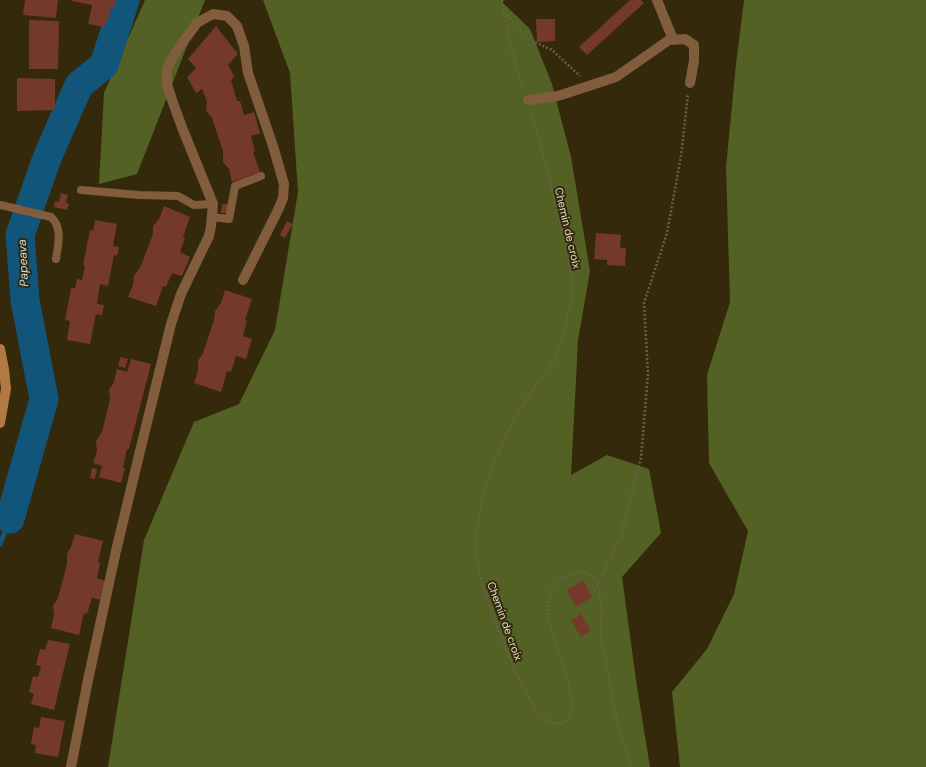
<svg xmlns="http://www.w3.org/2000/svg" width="926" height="767" viewBox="0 0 926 767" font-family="'DM Sans',sans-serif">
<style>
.forest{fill:#536224}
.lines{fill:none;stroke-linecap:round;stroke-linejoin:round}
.stream{stroke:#12557a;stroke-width:5}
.river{stroke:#12557a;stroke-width:29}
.building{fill:#75392c}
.path{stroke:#695f45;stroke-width:2.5;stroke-dasharray:2 2;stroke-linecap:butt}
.lane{stroke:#815d3d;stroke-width:8}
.street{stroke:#815d3d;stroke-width:10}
.secondary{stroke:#b27943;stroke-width:10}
.labels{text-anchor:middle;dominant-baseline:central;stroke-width:4;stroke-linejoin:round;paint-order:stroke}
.street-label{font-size:11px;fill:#e0d9c8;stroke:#34290a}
.water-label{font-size:12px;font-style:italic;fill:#bedff6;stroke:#34290a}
</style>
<rect width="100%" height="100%" fill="#34290a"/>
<path class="forest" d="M 145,0 L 205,0 L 137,174 L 99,184 L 104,93 Z
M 263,0 L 500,0 L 530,29 L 552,84 L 571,157 L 590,271 L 578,340 L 571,475 L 607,455 L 649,469 L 661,533 L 622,577 L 637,687 L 650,767 L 108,767 L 144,540 L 194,422 L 239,404 L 275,330 L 298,192 L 290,73 Z
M 744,0 L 926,0 L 926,767 L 680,767 L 672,692 L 707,649 L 734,594 L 748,531 L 709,463 L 707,375 L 730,302 L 726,167 L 736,64 Z"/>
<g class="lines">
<path class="stream" d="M 0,544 L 10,519"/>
<path class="river" d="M 10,519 L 44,399 L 25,300 L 20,235 L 47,158 L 79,85 L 104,65 L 125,0"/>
</g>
<path class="building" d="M 25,0 L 58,0 L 56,18 L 23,15 Z
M 72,0 L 116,0 L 114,7 L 111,7 L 109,19 L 106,19 L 105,27 L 88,24 L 92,5 L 72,1 Z
M 630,0 L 641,0 L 644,3 L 587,55 L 579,47 Z
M 536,19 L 555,19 L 555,41 L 537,42 Z
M 29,20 L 59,21 L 58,69 L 29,69 Z
M 216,26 L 238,54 L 228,65 L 234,76 L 231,80 L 237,101 L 240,101 L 244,115 L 254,112 L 260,133 L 251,136 L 255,151 L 253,152 L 260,172 L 232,182 L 229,169 L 223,162 L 223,151 L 212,118 L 206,111 L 207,101 L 202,89 L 196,93 L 187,77 L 196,68 L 188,59 Z
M 17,78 L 55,79 L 55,110 L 17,111 Z
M 61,193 L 68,195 L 66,203 L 69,204 L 67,210 L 54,207 L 55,201 L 59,202 Z
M 222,204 L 229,204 L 228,213 L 221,213 Z
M 164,206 L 190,217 L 183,237 L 185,238 L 180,252 L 190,257 L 182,276 L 172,273 L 166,287 L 163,286 L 156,306 L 128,297 L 133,285 L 134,276 L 141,266 L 153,234 L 153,226 L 159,219 Z
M 95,220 L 117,224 L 113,246 L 119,247 L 117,256 L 114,255 L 108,286 L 100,284 L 97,304 L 104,305 L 102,315 L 96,314 L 90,344 L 67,340 L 70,321 L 65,320 L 71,288 L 75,288 L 77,279 L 82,280 L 85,265 L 83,265 L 90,230 L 93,231 Z
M 287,221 L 293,224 L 285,238 L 280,235 Z
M 596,233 L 621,235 L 620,248 L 626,248 L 625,266 L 607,265 L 607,260 L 594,259 Z
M 225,290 L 252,299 L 245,320 L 247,321 L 243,336 L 252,339 L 246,359 L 236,356 L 231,372 L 227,371 L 221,392 L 194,383 L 198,370 L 198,361 L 203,353 L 214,320 L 215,311 L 221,303 Z
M 120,357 L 128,359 L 125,368 L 118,366 Z
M 131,359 L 151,364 L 129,449 L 127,449 L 123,467 L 125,468 L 121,483 L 99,477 L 102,466 L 93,463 L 97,451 L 96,441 L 102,432 L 110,399 L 109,390 L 114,382 L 117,369 L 127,372 Z
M 92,468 L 97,469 L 95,479 L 90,478 Z
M 75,534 L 103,541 L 98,562 L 100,563 L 97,578 L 106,581 L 101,600 L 92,598 L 87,614 L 84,613 L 79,635 L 51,628 L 54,615 L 53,606 L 58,598 L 67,564 L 67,554 L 71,547 Z
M 583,580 L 592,597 L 576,607 L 567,590 Z
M 581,614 L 591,630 L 581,637 L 571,621 Z
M 48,640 L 70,644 L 54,710 L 31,704 L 34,694 L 29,692 L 33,676 L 38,677 L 41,666 L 36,665 L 40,649 L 45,650 Z
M 41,717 L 65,721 L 58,757 L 35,753 L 36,745 L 31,744 L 34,727 L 39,728 Z"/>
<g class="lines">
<path class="path" d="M 502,0 L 510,44 L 523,89
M 504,12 L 528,39 L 552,50 L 580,76
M 532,112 L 562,230 L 571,271 L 571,301 L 563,336 L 551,365 L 527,398 L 508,431 L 492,468 L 482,500 L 477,527 L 476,554 L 483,589 L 498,629 L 517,676 L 538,713 L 551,723 L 563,723 L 570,719 L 572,702 L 568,679 L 559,654 L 548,617 L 550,591 L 562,578 L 582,571 L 592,575 L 599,588 L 602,613 L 600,630 L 612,697 L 615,713 L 631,767
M 594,591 L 620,538 L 641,458 L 648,374 L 644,303 L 667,233 L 681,156 L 688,94"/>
<path class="lane" d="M 81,190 L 139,195 L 178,196 L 194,205 L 213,204
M 0,205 L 51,217 C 63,228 58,245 56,259
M 212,217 L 229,219 L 235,186 L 261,176"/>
<path class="street" d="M 657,0 L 672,37 L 672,40
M 528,100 L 558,96 L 616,77 L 669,40 L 685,39 L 694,45 L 694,61 L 690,83
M 71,767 L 88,680 L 116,551 L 141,447 L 171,324 L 181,294 L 209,236 L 211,226 L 213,204 L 183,130 L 172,100 L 167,84 L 167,70 L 170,62 L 180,46 L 197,23 L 213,14 L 227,16 L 237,26 L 244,46 L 248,73 L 273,146 L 284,184 L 283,198 L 279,208 L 243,280"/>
<path class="secondary" d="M 0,349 L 4,369 L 6,389 L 0,423"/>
</g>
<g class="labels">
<g class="street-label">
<text transform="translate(568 228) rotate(77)">Chemin de croix</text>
<text transform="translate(505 621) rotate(70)">Chemin de croix</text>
</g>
<g class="water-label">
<text transform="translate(23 263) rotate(-93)">Papeava</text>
</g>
</g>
</svg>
